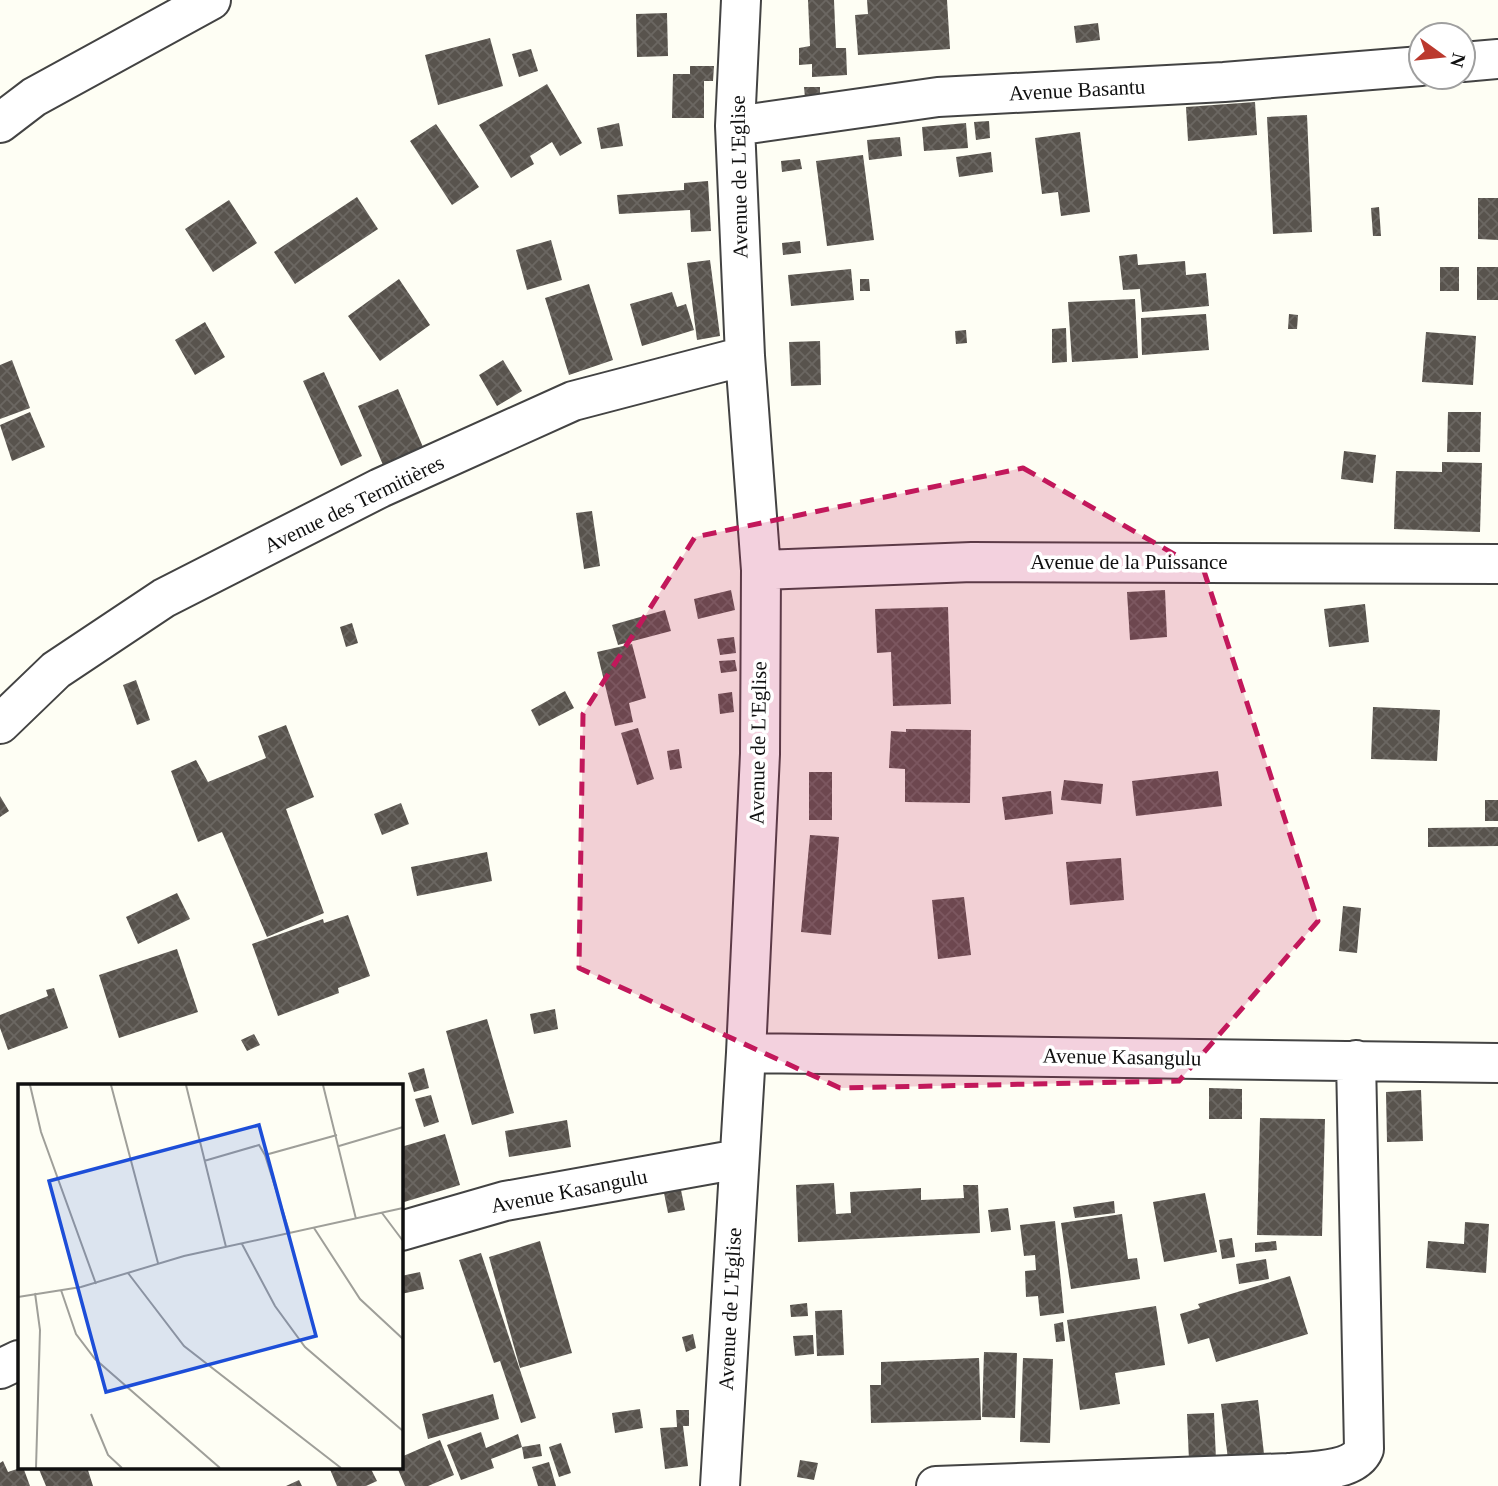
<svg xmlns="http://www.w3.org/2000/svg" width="1498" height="1486" viewBox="0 0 1498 1486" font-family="'Times New Roman',serif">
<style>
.building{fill:url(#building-cross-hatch)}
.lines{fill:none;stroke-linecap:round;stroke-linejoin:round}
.minor-casing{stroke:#434343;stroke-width:42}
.minor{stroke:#fff;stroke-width:38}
.marked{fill:#c2185b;fill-opacity:0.2;stroke:#c2185b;stroke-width:5;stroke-dasharray:14 9;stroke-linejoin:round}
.labels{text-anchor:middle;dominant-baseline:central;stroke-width:7;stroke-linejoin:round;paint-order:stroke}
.street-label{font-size:21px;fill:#101010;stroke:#fff}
.inset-road{fill:none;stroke:#9f9f99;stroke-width:2}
.view{fill:#1d4ed8;fill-opacity:0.15;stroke:#1d4ed8;stroke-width:3.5}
.inset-edge{fill:none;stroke:#101010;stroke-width:3.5}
</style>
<defs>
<pattern id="building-cross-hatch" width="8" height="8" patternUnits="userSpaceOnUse" patternTransform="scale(1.75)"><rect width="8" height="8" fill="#58534d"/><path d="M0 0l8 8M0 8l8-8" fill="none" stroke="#6b6762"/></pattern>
</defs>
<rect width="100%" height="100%" fill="#fefef4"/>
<path class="building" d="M 808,0 L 834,0 L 836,48 L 846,48 L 847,75 L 812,77 L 812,64 L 799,65 L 799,48 L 810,46 Z
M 867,0 L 947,0 L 950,49 L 858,55 L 855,15 L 868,14 Z
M 667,13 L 668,56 L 637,57 L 636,14 Z
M 1098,23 L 1100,40 L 1076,43 L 1074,26 Z
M 490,38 L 503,86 L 438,105 L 425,55 Z
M 531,49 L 538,71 L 519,77 L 512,54 Z
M 690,66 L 714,66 L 713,81 L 704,81 L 704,118 L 672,118 L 673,74 L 690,74 Z
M 547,84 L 582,143 L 560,156 L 552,142 L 530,156 L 534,164 L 511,178 L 479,125 Z
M 804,87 L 820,87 L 820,97 L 805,98 Z
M 1255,102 L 1257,135 L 1188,141 L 1186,107 Z
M 1307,115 L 1312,232 L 1273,234 L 1267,117 Z
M 989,121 L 990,138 L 976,140 L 974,122 Z
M 619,123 L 623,146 L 601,149 L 597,128 Z
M 966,123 L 968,148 L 924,151 L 922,127 Z
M 436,124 L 479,187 L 452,205 L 410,141 Z
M 1080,132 L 1090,212 L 1061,216 L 1058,192 L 1042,194 L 1035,138 Z
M 900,137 L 902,156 L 869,160 L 867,140 Z
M 991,152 L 993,172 L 959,177 L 956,157 Z
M 863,155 L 874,240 L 827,246 L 816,161 Z
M 800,159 L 802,169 L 782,172 L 781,161 Z
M 708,181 L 711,231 L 691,232 L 690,210 L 619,214 L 617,195 L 684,190 L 684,183 Z
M 357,197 L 378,229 L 295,284 L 274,252 Z
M 1478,198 L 1498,198 L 1498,240 L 1478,239 Z
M 229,200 L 257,243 L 213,272 L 185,229 Z
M 1379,207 L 1381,236 L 1373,236 L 1371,208 Z
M 551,240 L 562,280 L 527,290 L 516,250 Z
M 800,241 L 801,253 L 783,255 L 782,243 Z
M 1137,254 L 1138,265 L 1185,261 L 1186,275 L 1206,273 L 1209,306 L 1142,312 L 1140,289 L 1123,290 L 1119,256 Z
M 710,260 L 720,336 L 697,340 L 687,263 Z
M 1440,267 L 1459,267 L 1459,291 L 1440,291 Z
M 1477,267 L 1498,267 L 1498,300 L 1477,300 Z
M 851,269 L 854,300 L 791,306 L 788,275 Z
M 399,279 L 430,325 L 380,361 L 348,316 Z
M 860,279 L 869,279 L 870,291 L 860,291 Z
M 589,284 L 613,360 L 569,375 L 545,298 Z
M 672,292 L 677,307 L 686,304 L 694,330 L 642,346 L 630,304 Z
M 1135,299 L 1138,358 L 1072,362 L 1068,302 Z
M 1206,314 L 1209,350 L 1142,355 L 1141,318 Z
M 1289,314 L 1298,315 L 1297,329 L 1288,329 Z
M 205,322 L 225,357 L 195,375 L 175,340 Z
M 1066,328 L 1067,362 L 1052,363 L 1052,329 Z
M 966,330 L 967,343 L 956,344 L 955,331 Z
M 1426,332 L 1476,336 L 1473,385 L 1422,382 Z
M 820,341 L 821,385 L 791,386 L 789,342 Z
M 12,360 L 30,408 L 0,419 L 0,365 Z
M 503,360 L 522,391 L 497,406 L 479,375 Z
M 324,372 L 362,456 L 341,466 L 303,381 Z
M 398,389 L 426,454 L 386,472 L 358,406 Z
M 30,412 L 45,447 L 12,461 L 0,425 Z
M 1448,412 L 1481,412 L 1480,452 L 1447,452 Z
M 1344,451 L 1376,455 L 1373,483 L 1341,479 Z
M 1442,462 L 1482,463 L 1480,532 L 1394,529 L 1396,471 L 1442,472 Z
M 592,511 L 600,566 L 584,569 L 576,513 Z
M 731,590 L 735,610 L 698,619 L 694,599 Z
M 1165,590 L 1167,637 L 1130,640 L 1127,592 Z
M 1365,604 L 1369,642 L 1329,647 L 1324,609 Z
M 948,607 L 951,704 L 893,706 L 891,652 L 877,653 L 875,609 Z
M 665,610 L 671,631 L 618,645 L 612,625 Z
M 352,623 L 358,643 L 346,647 L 340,627 Z
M 734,637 L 736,653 L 720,655 L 717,639 Z
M 632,644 L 646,698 L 629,703 L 633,722 L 615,726 L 597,652 Z
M 735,660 L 737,671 L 721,673 L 719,661 Z
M 136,680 L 150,720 L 137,725 L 123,685 Z
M 565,691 L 574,708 L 539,726 L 531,710 Z
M 732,692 L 734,712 L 720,714 L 718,694 Z
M 1373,707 L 1440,710 L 1437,761 L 1371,759 Z
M 286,725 L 314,797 L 286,809 L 324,913 L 267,937 L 222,832 L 198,842 L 171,771 L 196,760 L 208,782 L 266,758 L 258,736 Z
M 638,728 L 654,779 L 637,785 L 621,733 Z
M 906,729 L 971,730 L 970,803 L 905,802 L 905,769 L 889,768 L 891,731 L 906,732 Z
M 679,749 L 682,768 L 670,770 L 667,751 Z
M 1218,771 L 1222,806 L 1136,816 L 1132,781 Z
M 809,772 L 832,772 L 832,820 L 809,820 Z
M 1064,780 L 1103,784 L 1101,804 L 1061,800 Z
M 1051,791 L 1053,814 L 1005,820 L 1002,797 Z
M 0,796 L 9,811 L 0,817 Z
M 1485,800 L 1498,800 L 1498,821 L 1485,821 Z
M 401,803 L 409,824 L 382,835 L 374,814 Z
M 1498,827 L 1498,846 L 1428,847 L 1428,828 Z
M 810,835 L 839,837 L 831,935 L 801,932 Z
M 487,852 L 492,881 L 417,896 L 411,867 Z
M 1121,858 L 1124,900 L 1070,905 L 1066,862 Z
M 177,893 L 190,919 L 138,944 L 126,917 Z
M 964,897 L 971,955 L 938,959 L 932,900 Z
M 1343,906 L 1361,908 L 1357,953 L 1339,951 Z
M 348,915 L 370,976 L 338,988 L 339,993 L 278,1016 L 252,944 L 323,919 L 324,923 Z
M 177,949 L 198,1012 L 119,1038 L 99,975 Z
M 54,988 L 68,1028 L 8,1050 L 0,1028 L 0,1015 L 48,996 L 46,990 Z
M 555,1009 L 558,1029 L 534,1034 L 530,1014 Z
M 487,1019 L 514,1113 L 472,1125 L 446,1031 Z
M 254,1034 L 260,1045 L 247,1051 L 241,1040 Z
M 424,1068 L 429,1088 L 414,1092 L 408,1073 Z
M 1209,1088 L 1242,1089 L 1242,1119 L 1209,1119 Z
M 1421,1090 L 1423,1141 L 1387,1142 L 1386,1092 Z
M 431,1095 L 439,1122 L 424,1127 L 415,1099 Z
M 1260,1118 L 1325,1119 L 1322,1236 L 1257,1235 Z
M 567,1120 L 571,1147 L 509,1157 L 505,1131 Z
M 445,1134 L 460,1185 L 401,1203 L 401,1147 Z
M 834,1183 L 836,1214 L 851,1213 L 850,1192 L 921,1188 L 921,1200 L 964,1198 L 963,1185 L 978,1185 L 980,1233 L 798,1242 L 796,1185 Z
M 681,1190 L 685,1210 L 668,1213 L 664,1193 Z
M 1205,1193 L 1217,1252 L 1164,1262 L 1153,1202 Z
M 1114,1201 L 1115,1213 L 1075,1218 L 1073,1207 Z
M 1008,1208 L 1011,1230 L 991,1232 L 988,1210 Z
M 1122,1214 L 1128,1259 L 1137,1258 L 1140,1279 L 1071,1289 L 1061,1223 Z
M 1055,1221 L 1064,1313 L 1040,1316 L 1038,1296 L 1026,1297 L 1025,1271 L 1036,1270 L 1035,1255 L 1024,1256 L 1020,1225 Z
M 1465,1222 L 1489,1224 L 1486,1273 L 1426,1268 L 1428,1241 L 1464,1244 Z
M 1232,1238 L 1235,1257 L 1222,1259 L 1219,1240 Z
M 540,1241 L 572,1353 L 520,1368 L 489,1257 Z
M 1276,1241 L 1277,1250 L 1255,1252 L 1255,1243 Z
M 481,1253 L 536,1418 L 521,1423 L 500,1361 L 494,1363 L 459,1260 Z
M 1266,1259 L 1269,1279 L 1239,1284 L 1236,1264 Z
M 420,1272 L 424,1289 L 401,1294 L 401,1276 Z
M 1290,1276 L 1308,1334 L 1216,1362 L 1209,1338 L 1188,1344 L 1180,1314 L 1200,1308 L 1198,1304 Z
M 807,1303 L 808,1316 L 791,1317 L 790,1305 Z
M 1156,1306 L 1165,1365 L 1115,1373 L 1120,1404 L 1080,1410 L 1067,1320 Z
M 842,1310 L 844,1355 L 817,1356 L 815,1311 Z
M 1063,1322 L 1065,1341 L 1056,1342 L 1054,1324 Z
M 693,1334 L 696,1348 L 686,1352 L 682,1337 Z
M 813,1335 L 814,1354 L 795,1356 L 793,1336 Z
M 984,1352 L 1017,1353 L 1015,1418 L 982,1417 Z
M 979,1358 L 981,1420 L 871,1423 L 870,1385 L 881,1385 L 881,1362 Z
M 1023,1358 L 1053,1359 L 1050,1443 L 1020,1442 Z
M 493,1394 L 499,1419 L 428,1439 L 422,1414 Z
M 1258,1400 L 1264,1454 L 1228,1459 L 1221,1404 Z
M 640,1409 L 643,1428 L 615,1433 L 612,1413 Z
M 676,1410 L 689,1410 L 689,1426 L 683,1426 L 688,1466 L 665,1469 L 660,1428 L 677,1427 Z
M 1214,1413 L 1216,1460 L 1189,1461 L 1187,1414 Z
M 481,1432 L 486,1448 L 518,1434 L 522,1447 L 491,1459 L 494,1468 L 461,1480 L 447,1445 Z
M 440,1440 L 454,1475 L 428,1486 L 405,1486 L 397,1467 L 401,1467 L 401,1457 Z
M 561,1443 L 571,1473 L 559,1477 L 549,1447 Z
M 540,1444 L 542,1456 L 524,1459 L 522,1447 Z
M 800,1460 L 818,1463 L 814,1480 L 797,1477 Z
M 3,1461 L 8,1472 L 23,1467 L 30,1486 L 0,1486 L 0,1463 Z
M 549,1462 L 556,1486 L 538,1486 L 532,1467 Z
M 38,1467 L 87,1467 L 93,1486 L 46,1486 Z
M 329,1467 L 370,1467 L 377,1481 L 366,1486 L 337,1486 Z
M 299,1480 L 302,1486 L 286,1486 Z"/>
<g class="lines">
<defs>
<path id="minor" d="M 1463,62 L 1498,59
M 0,123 L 34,97 L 211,0
M 735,126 L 938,97 L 1224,82 L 1421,66
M 761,570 L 972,562 L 1498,564
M 0,724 L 56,670 L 164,598 L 380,488 L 573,401 L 745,356
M 746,1053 L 1498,1063
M 401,1231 L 505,1201 L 739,1159
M 0,1369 L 19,1360
M 720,1486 L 746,1053 L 760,754 L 761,570 L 745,356 L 735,126 L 741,0
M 936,1486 L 1289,1473
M 1289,1486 L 1289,1473 C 1310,1471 1355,1472 1364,1449 L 1356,1060"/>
</defs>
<use href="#minor" class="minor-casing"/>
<use href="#minor" class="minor"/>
</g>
<path class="marked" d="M 1023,468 L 1204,571 L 1318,921 L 1179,1081 L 840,1088 L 579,968 L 583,714 L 695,537 Z"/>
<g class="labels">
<g class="street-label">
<text transform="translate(1077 90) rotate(-3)">Avenue Basantu</text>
<text transform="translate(739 177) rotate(-91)">Avenue de L'Eglise</text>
<text transform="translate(354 504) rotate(-26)">Avenue des Termitières</text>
<text x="1129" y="562">Avenue de la Puissance</text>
<text transform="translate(758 743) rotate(-89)">Avenue de L'Eglise</text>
<text transform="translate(1122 1057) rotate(1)">Avenue Kasangulu</text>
<text transform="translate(569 1191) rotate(-11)">Avenue Kasangulu</text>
<text transform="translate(730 1309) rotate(-87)">Avenue de L'Eglise</text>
</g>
</g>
<g transform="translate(18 1084)">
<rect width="385" height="385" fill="#fefef4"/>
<path class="inset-road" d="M 12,1 L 23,48 L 78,200M 93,1 L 140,179M 168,1 L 208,163M 305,1 L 338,135M 321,62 L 385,43M 247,71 L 272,150M 186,77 L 241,61 L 247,71 L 319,51M 364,129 L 385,157M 296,144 L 342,215 L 385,255M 224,160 L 257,222 L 287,263 L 385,347M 110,189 L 166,262 L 323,384M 43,206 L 58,250 L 77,275 L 202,384M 17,209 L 22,246 L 18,384M 0,213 L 63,203 L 166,172 L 385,124M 73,330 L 90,371 L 104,384"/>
<path class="view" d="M 241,41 L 298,252 L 88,308 L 31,97 Z"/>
<rect width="385" height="385" class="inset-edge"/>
</g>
<g transform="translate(1442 56) rotate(105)"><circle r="33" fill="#ffffff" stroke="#9f9f9f" stroke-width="2"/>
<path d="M0-5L12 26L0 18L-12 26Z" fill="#bb392e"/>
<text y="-10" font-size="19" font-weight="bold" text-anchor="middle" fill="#101010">N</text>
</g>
</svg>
